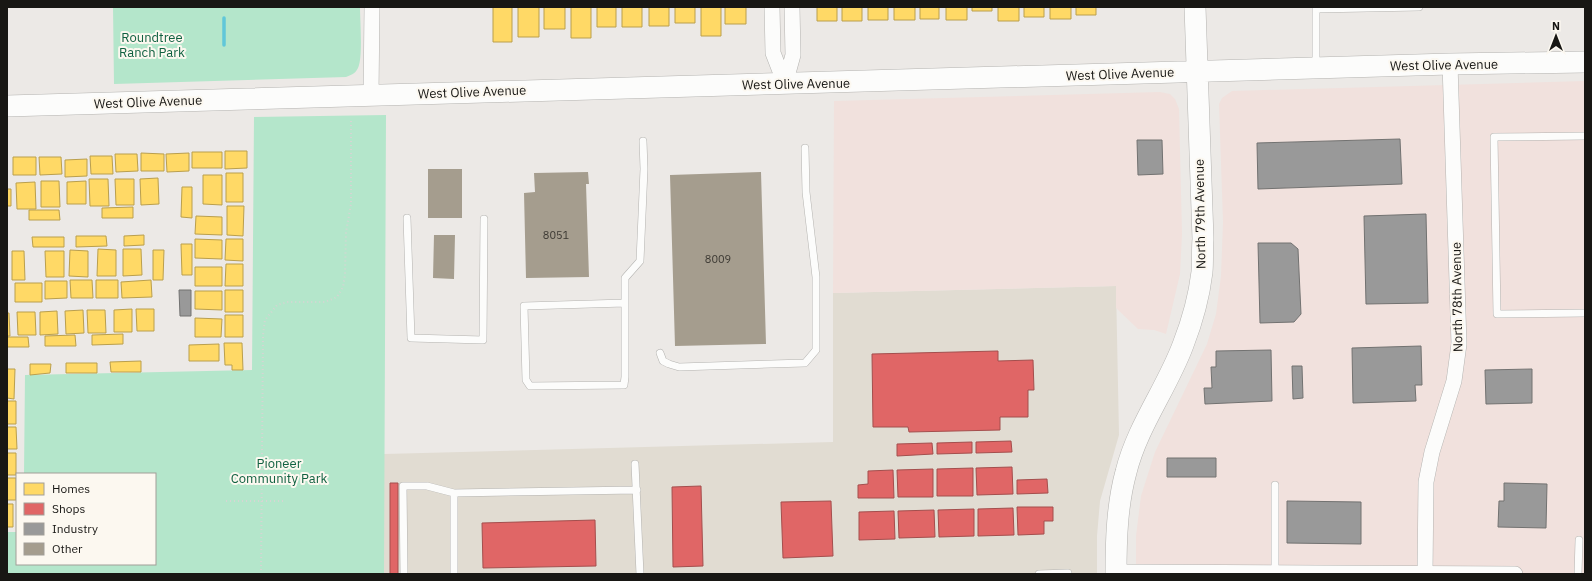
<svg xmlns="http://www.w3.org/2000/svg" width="1592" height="581" viewBox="0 0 1592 581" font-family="'IBM Plex Sans',sans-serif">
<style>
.built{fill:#e1dcd2}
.industrial{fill:#f1e1dd}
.green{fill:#b4e6cb}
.homes{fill:#ffd966;stroke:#ba9f4d}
.shops{fill:#e06666;stroke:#a44e4d}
.industry{fill:#999;stroke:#727271}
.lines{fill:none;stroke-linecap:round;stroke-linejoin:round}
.stream{stroke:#61c7d9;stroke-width:3.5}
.building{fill:#a59d8e}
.lane-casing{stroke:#b4b3b0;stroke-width:8}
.street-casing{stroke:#b4b3b0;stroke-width:16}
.secondary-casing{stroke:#b4b3b0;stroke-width:22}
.path{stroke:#d6d5d3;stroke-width:2;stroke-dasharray:1 3;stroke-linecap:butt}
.lane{stroke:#fcfcfb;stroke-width:7}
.street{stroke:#fcfcfb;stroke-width:15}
.secondary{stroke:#fcfcfb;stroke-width:21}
.labels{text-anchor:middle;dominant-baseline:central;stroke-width:4;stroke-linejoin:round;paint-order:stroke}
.number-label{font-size:11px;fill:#3b3832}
.park-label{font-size:13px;fill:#116141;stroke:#fcf8f0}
.street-label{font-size:13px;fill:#181714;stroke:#fcf8f0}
</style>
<rect width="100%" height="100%" fill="#ece9e6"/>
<path class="built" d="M 1116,286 L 1119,435 L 1100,501 L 1097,536 L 1097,574 L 384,574 L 384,454 L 833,442 L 833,293 Z"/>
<path class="industrial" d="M 1585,81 L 1585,574 L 1136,574 L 1136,536 L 1141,496 L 1155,452 L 1207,344 L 1216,314 L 1221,276 L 1223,222 L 1219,104 L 1222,98 L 1232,91 Z
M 1160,92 L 1170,94 L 1175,99 L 1179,109 L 1182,234 L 1180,274 L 1166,334 L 1154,330 L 1138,329 L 1116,308 L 1116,286 L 833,293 L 834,101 Z"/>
<path class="green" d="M 113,7 L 360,7 C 360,20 363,58 358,68 C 355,74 351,75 346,77 L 114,84 Z
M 386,115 L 384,574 L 7,574 L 7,532 L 17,532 L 17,564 L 155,564 L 155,474 L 24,474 L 25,375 L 252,370 L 254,117 Z"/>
<path class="homes" d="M 493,7 L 512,7 L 512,42 L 493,42 Z
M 518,7 L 539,7 L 539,37 L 518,37 Z
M 544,7 L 565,7 L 565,29 L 544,29 Z
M 571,7 L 591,7 L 591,38 L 571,38 Z
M 597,7 L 616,7 L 616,27 L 597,27 Z
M 622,7 L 642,7 L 642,27 L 622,27 Z
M 649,7 L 669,7 L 669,26 L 649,26 Z
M 675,7 L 695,7 L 695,23 L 675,23 Z
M 701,7 L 721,7 L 721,36 L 701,36 Z
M 725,7 L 746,7 L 746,24 L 725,24 Z
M 817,7 L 837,7 L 837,21 L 817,21 Z
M 842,7 L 862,7 L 862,21 L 842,21 Z
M 868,7 L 888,7 L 888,20 L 868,20 Z
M 894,7 L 915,7 L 915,20 L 894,20 Z
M 920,7 L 939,7 L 939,19 L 920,19 Z
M 946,7 L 967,7 L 967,20 L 946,20 Z
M 972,7 L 992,7 L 992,11 L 972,11 Z
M 998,7 L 1019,7 L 1019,21 L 998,21 Z
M 1024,7 L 1044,7 L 1044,17 L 1024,17 Z
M 1050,7 L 1071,7 L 1071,19 L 1050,19 Z
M 1076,7 L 1096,7 L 1096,15 L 1076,15 Z
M 225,151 L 247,151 L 247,168 L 225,169 Z
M 192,152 L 222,152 L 222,168 L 192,168 Z
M 141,153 L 164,154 L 164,171 L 141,171 Z
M 189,153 L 189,171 L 167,172 L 166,154 Z
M 115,154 L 137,154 L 138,171 L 116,172 Z
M 90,156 L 112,156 L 113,174 L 91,174 Z
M 13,157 L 36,157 L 36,175 L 13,175 Z
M 39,157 L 61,157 L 62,174 L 40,175 Z
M 87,159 L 87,176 L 65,177 L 65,160 Z
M 226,173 L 243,173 L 243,202 L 226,202 Z
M 203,175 L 222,175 L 222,205 L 203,204 Z
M 158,178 L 159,204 L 141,205 L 140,179 Z
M 89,179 L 108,179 L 109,206 L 90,206 Z
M 115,179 L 134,179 L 134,205 L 116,205 Z
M 41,181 L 59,181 L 60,207 L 41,207 Z
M 86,181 L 86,204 L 67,204 L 67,182 Z
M 35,182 L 36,209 L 17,209 L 16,183 Z
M 182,187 L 192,187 L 192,218 L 181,217 Z
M 7,189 L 11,189 L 11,206 L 7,206 Z
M 227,206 L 244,206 L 243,236 L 227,235 Z
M 133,207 L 133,218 L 102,218 L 102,208 Z
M 29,210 L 59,210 L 60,220 L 29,220 Z
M 196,216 L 222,217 L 222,235 L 195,234 Z
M 144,235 L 144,245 L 124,246 L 124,236 Z
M 76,236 L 106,236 L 107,246 L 76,247 Z
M 32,237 L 64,237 L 64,247 L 33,247 Z
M 195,239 L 222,240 L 222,259 L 195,258 Z
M 226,239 L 243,239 L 243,261 L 225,260 Z
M 181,244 L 192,244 L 192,275 L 182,275 Z
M 98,249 L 116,250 L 116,276 L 97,276 Z
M 123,249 L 141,249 L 142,275 L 123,276 Z
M 70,250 L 88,251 L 88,277 L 69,276 Z
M 153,250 L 164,250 L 163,280 L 153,280 Z
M 12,251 L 24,251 L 25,280 L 12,280 Z
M 45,251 L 64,251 L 64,277 L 46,277 Z
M 226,264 L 243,264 L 243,286 L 225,286 Z
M 195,267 L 222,267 L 222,286 L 195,286 Z
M 70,280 L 92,280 L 93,298 L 71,298 Z
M 96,280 L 118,280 L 118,298 L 96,298 Z
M 151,280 L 152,297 L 122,298 L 121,282 Z
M 45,281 L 67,281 L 67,298 L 45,299 Z
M 15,283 L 42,283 L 42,302 L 15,302 Z
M 225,290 L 243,290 L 243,312 L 225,312 Z
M 195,291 L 222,291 L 222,310 L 195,309 Z
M 132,309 L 132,332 L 114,332 L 114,310 Z
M 136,309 L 154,309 L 154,331 L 137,331 Z
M 83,310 L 84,333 L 66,334 L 65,311 Z
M 87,310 L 105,310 L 106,333 L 88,333 Z
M 57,311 L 58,334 L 40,335 L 40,312 Z
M 17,312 L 35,312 L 36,335 L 18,335 Z
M 7,313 L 9,313 L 10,336 L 7,336 Z
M 225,315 L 243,315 L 243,337 L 225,337 Z
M 195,318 L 222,319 L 221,337 L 195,337 Z
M 123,334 L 123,344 L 92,345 L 92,335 Z
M 75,335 L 76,346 L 45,346 L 45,336 Z
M 7,337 L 28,337 L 29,347 L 7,347 Z
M 224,343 L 242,343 L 243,370 L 232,370 L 232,365 L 225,365 Z
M 219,344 L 219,361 L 189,361 L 189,345 Z
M 141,361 L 141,372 L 111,372 L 110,362 Z
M 66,363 L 97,363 L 97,373 L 66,373 Z
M 30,364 L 51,364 L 50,373 L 30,375 Z
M 7,369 L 15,369 L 14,399 L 7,398 Z
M 7,401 L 16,401 L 16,424 L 7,424 Z
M 7,427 L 16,427 L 17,449 L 7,449 Z
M 7,453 L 16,453 L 16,475 L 7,475 Z
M 7,478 L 16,478 L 16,500 L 7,500 Z
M 7,504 L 13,504 L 13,527 L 7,527 Z"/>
<path class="shops" d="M 998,351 L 998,361 L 1033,360 L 1034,390 L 1028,390 L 1028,417 L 1000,417 L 1000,430 L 909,432 L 908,427 L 873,427 L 872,354 Z
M 1011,441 L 1012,452 L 976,453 L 976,442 Z
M 972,442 L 972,453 L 937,454 L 937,443 Z
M 932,443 L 933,454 L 897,456 L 897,444 Z
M 1012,467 L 1013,494 L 977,495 L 976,468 Z
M 973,468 L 973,496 L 937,496 L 937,469 Z
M 933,469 L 933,497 L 898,497 L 897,470 Z
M 893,470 L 894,498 L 858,498 L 858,485 L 868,484 L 868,471 Z
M 1047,479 L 1048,493 L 1017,494 L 1017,480 Z
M 390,483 L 398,483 L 398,574 L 390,574 Z
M 701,486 L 703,566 L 673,567 L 672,487 Z
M 831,501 L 833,556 L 783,558 L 781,502 Z
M 1017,507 L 1053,507 L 1053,521 L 1044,521 L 1044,534 L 1018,535 Z
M 1013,508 L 1014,535 L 978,536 L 978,509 Z
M 974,509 L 974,536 L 939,537 L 938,510 Z
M 934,510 L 935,537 L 899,538 L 898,511 Z
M 894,511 L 895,539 L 859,540 L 859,512 Z
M 595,520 L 596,566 L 483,568 L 482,523 Z"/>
<path class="industry" d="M 1400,139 L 1402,184 L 1258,189 L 1257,143 Z
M 1137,140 L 1162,140 L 1163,174 L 1138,175 Z
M 1426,214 L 1428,303 L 1366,304 L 1364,216 Z
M 1258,243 L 1291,243 L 1298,249 L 1301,314 L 1294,322 L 1260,323 Z
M 179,290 L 191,290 L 191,316 L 180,316 Z
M 1421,346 L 1422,385 L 1415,385 L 1416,401 L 1353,403 L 1352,348 Z
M 1271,350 L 1272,401 L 1205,404 L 1204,388 L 1212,388 L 1211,367 L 1216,367 L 1216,351 Z
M 1292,366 L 1302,366 L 1303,398 L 1293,399 Z
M 1532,369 L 1532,403 L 1486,404 L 1485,370 Z
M 1167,458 L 1216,458 L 1216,477 L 1167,477 Z
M 1504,483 L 1547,484 L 1546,528 L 1498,527 L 1499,501 L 1504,501 Z
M 1287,501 L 1361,502 L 1361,544 L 1287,543 Z"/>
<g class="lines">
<path class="stream" d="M 224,18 L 224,45"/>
</g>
<path class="building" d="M 428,169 L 462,169 L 462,218 L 428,218 Z
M 588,172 L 589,184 L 586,184 L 589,277 L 526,278 L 524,193 L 535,192 L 534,173 Z
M 761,172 L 766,344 L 675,346 L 670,175 Z
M 434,235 L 455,235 L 454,279 L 433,278 Z"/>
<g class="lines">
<defs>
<path id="lane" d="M 1316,7 L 1316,66
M 1316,9 L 1419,7
M 1585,136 L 1494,137 L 1497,314 L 1585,313
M 407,218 L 411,338 L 483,340 L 484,219
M 625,303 L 524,306 L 526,380 L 530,386 L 624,385 L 625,377 L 625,278 L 640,261 L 644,169 L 643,141
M 660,353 L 663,361 L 669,364 L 679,367 L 805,363 L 816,350 L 816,277 L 806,192 L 805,148
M 635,464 L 640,574
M 1275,485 L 1275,572
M 404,574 L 403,486 L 427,486 L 454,493
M 454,574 L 454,493 L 637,490
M 1039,574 L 1068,573
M 1578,574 L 1579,540"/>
<path id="street" d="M 772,7 L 773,53 L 785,84
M 785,84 L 793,55 L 792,7
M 371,95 L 372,7
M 1116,572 L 1515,574
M 1425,574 L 1426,482 L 1432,452 L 1454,381 L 1459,344 L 1450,64"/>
<path id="secondary" d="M 7,106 L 1450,64 L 1585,62
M 1116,574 C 1116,540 1117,505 1126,472 C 1137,427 1167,388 1183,345 C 1192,322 1199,297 1202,272 C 1203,261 1202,250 1203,239 L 1195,7"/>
</defs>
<use href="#lane" class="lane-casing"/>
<use href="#street" class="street-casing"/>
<use href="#secondary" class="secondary-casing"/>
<path class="path" d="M 226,501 L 283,501
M 261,574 L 263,335 L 265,320 L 277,305 L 288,302 L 325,302 L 337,297 L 343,287 L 345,274 L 346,232 L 351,204 L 351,121"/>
<use href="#lane" class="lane"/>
<use href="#street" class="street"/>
<use href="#secondary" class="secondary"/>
</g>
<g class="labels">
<g class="number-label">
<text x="556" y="235">8051</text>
<text x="718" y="259">8009</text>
</g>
<g class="park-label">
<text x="152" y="37">Roundtree<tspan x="152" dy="15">Ranch Park</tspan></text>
<text x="279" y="463">Pioneer<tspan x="279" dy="15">Community Park</tspan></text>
</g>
<g class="street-label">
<text transform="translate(1444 65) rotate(-1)">West Olive Avenue</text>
<text transform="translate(1120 74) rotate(-2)">West Olive Avenue</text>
<text transform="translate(796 84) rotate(-1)">West Olive Avenue</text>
<text transform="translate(472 92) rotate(-2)">West Olive Avenue</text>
<text transform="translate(148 102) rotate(-2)">West Olive Avenue</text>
<text transform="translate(1200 214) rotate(-91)">North 79th Avenue</text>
<text transform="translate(1457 297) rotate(-91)">North 78th Avenue</text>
</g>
</g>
<rect width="1592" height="581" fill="none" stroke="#181714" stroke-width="16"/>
<rect x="16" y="473" width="140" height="92" fill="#fcf8f0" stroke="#a19e98"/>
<rect x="24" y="483" width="20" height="12" fill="#ffd966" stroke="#a19e98"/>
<text x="52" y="493" font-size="12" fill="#181714">Homes</text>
<rect x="24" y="503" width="20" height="12" fill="#e06666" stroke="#a19e98"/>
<text x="52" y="513" font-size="12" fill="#181714">Shops</text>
<rect x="24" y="523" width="20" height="12" fill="#999999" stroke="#a19e98"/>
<text x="52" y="533" font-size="12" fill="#181714">Industry</text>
<rect x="24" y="543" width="20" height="12" fill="#a59d8e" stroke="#a19e98"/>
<text x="52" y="553" font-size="12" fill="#181714">Other</text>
<g transform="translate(1556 36)" stroke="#fcf8f0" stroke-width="3" paint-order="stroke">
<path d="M0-3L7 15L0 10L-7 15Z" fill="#181714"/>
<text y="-6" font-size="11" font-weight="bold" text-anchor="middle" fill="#181714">N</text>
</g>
</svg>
